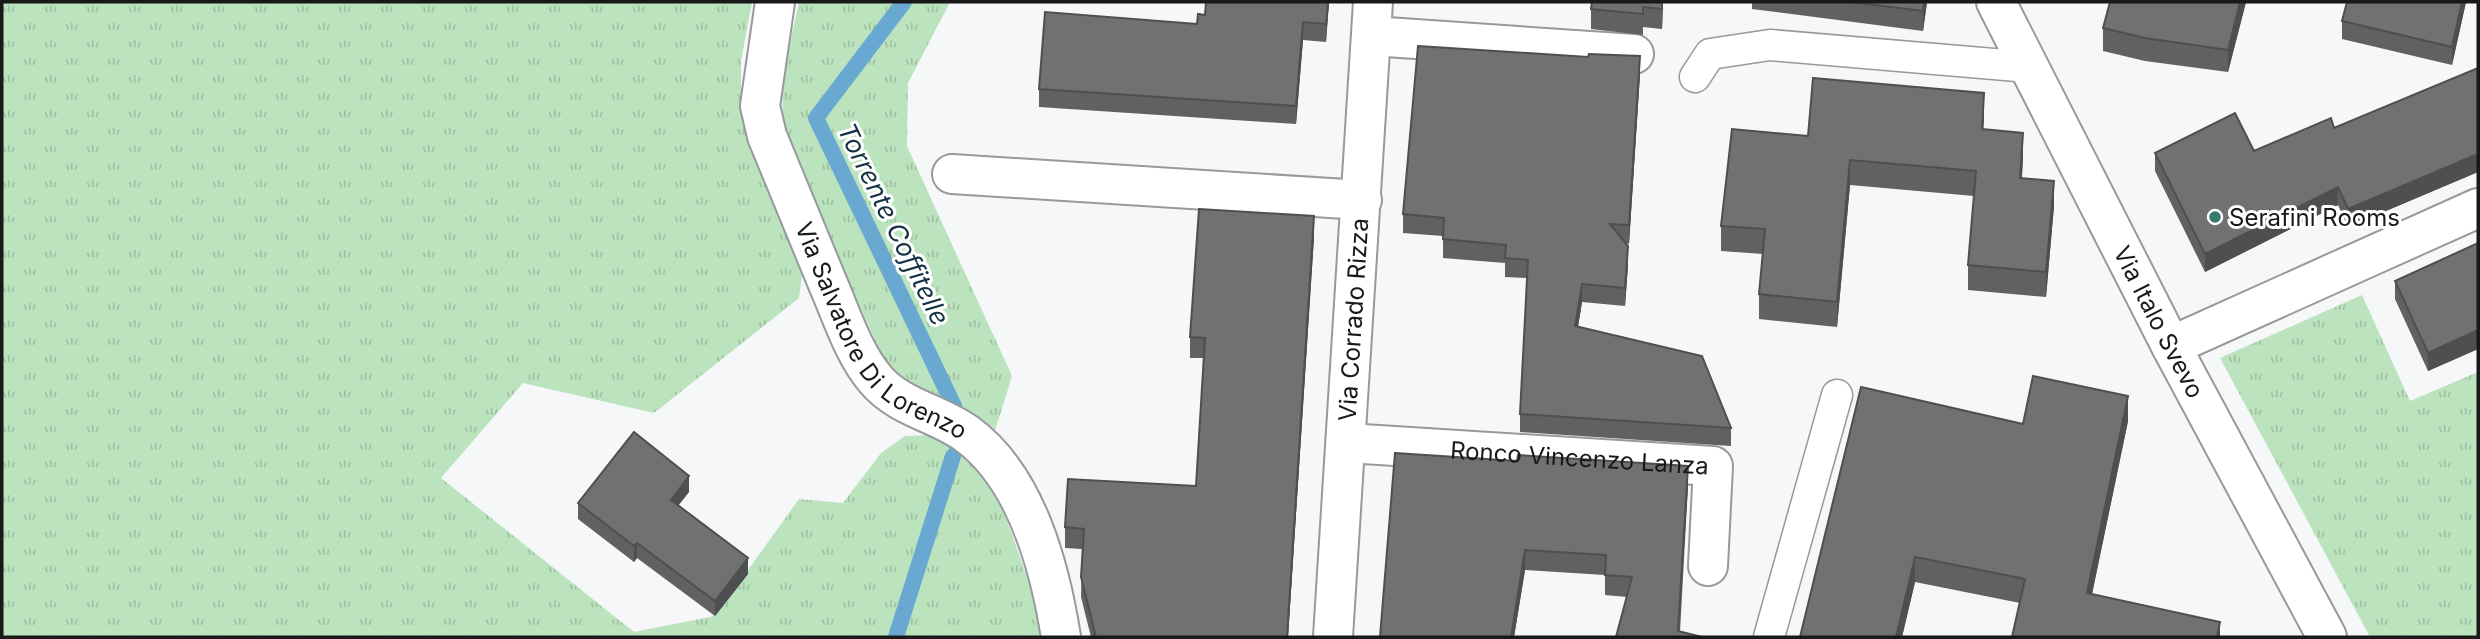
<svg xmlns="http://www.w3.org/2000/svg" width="2480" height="639" viewBox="0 0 2480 639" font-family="Inter,sans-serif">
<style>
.grass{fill:url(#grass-tufts)}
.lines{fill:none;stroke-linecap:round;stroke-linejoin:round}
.stream{stroke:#69a9d1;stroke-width:16}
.service-casing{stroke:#97999b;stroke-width:33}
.minor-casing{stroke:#97999b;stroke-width:42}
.tertiary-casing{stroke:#97999b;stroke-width:42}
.service{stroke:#fff;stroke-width:30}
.minor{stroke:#fff;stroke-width:38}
.tertiary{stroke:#fff;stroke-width:38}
.wall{fill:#5f6162}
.shaded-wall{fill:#4e4f50}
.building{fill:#6f7172;stroke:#4e4f50;stroke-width:2}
.poi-dot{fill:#347a6f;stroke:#fff;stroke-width:2.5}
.labels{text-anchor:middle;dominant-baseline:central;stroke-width:6;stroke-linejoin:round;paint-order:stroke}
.poi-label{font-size:24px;fill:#19191a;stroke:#fff;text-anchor:start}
.street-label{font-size:24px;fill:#19191a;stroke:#fff}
.water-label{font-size:26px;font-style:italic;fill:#143243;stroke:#fff}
</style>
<defs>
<pattern id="grass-tufts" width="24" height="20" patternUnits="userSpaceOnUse" patternTransform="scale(1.75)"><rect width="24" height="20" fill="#bbe3bd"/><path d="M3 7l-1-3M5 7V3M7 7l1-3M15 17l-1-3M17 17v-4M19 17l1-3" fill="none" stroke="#a0c2a2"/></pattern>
</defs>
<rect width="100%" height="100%" fill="#f5f7f9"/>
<path class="grass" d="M 2,2 L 752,2 L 741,61 L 741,105 L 802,276 L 799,298 L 654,413 L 523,383 L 441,478 L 634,632 L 715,616 L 799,499 L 843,503 L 881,453 L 905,436 L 933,435 L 969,452 L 996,490 L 1041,616 L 1043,637 L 2,637 Z
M 799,2 L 950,2 L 908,83 L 907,146 L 1012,376 L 993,437 L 904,382 L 881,354 L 785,138 C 777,90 789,49 799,2 Z
M 2362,295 L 2410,401 L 2478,372 L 2478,637 L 2370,637 L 2220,358 Z"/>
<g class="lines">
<path class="stream" d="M 904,2 L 816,118 L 954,406
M 896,637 L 953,456"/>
<defs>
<path id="service" d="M 1695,77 L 1710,54 L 1770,45 L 2029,67
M 1769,637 L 1837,395"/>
<g id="minor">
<path id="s1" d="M 775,2 L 760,106 L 767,136 C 788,186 808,235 828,284 C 842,316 853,353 876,380 C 900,408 938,413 967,434 C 1027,478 1050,568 1061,637"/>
<path d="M 1372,36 L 1634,54"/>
<path d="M 952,174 L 1362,200"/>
<path d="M 2171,346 L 2478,208"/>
<path id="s2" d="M 1347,443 L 1713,466 L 1708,566"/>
<path id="s3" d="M 1333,637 L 1373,2"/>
</g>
<g id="tertiary">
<path id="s4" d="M 1996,2 L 2171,346 L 2327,637"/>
</g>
</defs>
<use href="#service" class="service-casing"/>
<use href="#minor" class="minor-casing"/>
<use href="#tertiary" class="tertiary-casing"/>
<use href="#service" class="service"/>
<use href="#minor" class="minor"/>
<use href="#tertiary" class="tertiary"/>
</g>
<path class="wall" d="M 1206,2 L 1329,2 L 1326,42 L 1303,40 L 1296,124 L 1039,107 L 1039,89 L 1197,24 L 1205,15 Z
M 1663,2 L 1662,29 L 1643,27 L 1643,35 L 1591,29 L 1591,9 Z
M 1752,2 L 1927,2 L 1923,31 L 1752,9 Z
M 2246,2 L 2228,72 L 2145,61 L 2103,51 L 2103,28 Z
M 2345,2 L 2466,2 L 2452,65 L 2342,39 L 2342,21 L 2347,2 Z
M 2478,68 L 2478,172 L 2348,227 L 2338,205 L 2205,272 L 2155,171 L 2155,153 L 2254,151 L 2334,128 Z
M 1640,74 L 1629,244 L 1625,243 L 1628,265 L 1625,306 L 1582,302 L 1578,327 L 1731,428 L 1731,446 L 1520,432 L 1520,414 L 1527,278 L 1505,277 L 1505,263 L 1443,258 L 1443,236 L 1403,233 L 1403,214 Z
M 1984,118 L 1983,129 L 2023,158 L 2022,178 L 2054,206 L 2046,297 L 1968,290 L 1968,265 L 1974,196 L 1850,185 L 1837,327 L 1759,319 L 1759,294 L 1763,254 L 1721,251 L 1721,226 L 1808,136 Z
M 1314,237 L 1288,637 L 1091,637 L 1081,597 L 1082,549 L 1065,548 L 1065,527 L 1196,486 L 1204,358 L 1190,358 L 1190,337 Z
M 2478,243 L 2478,349 L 2428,371 L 2395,299 L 2395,281 Z
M 2128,421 L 2092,594 L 2220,637 L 2020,603 L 1915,582 L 1902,637 L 1800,637 L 2023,424 Z
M 1395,453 L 1688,486 L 1680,632 L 1616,637 L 1627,597 L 1605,595 L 1605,575 L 1525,570 L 1514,637 L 1380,637 Z
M 689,492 L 678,505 L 748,574 L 715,616 L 637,558 L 634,562 L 578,519 L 578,503 Z"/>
<path class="shaded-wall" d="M 1328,2 L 1329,2 L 1326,42 L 1326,24 Z
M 1662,2 L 1663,2 L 1662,29 Z
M 1924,2 L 1927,2 L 1923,31 L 1923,11 Z
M 2240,2 L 2246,2 L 2228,72 L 2228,50 Z
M 2462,2 L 2466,2 L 2452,65 L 2452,47 Z
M 1303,22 L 1303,40 L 1296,124 L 1296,106 Z
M 1640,56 L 1640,74 L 1629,244 L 1629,225 Z
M 1984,93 L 1984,118 L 1982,154 L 1982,129 Z
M 2023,133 L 2023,158 L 2020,203 L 2020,178 Z
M 2478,154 L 2478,172 L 2348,227 L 2348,209 Z
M 1850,160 L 1850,185 L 1837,327 L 1837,302 Z
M 2054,181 L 2054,206 L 2046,297 L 2046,272 Z
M 2338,187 L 2338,205 L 2205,272 L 2205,254 Z
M 1314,216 L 1314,237 L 1288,637 L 1287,637 Z
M 1628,246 L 1628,265 L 1625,306 L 1625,288 Z
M 1582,284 L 1582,302 L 1575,345 L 1575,326 Z
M 2478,330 L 2478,349 L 2428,371 L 2428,353 Z
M 2128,396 L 2128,421 L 2087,618 L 2087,593 Z
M 1688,466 L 1688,486 L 1678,637 Z
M 689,476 L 689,492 L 671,515 L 671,500 Z
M 637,543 L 637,558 L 634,562 L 634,546 Z
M 1525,550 L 1525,570 L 1514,637 L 1511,637 Z
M 1915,557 L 1915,582 L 1902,637 L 1896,637 Z
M 748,558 L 748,574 L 715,616 L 715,601 Z
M 2220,622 L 2220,637 L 2217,637 Z"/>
<path class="building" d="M 1206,2 L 1328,2 L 1326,24 L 1303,22 L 1296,106 L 1039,89 L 1045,12 L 1197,24 L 1198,14 L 1205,15 Z
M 1592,2 L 1662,2 L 1662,9 L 1643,7 L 1643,14 L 1591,9 Z
M 1851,2 L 1924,2 L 1923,11 Z
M 2110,2 L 2240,2 L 2228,50 L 2145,38 L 2103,28 Z
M 2347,2 L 2462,2 L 2452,47 L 2342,21 Z
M 1418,46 L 1588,57 L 1589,54 L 1640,56 L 1629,225 L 1610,224 L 1628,246 L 1625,288 L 1582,284 L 1575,326 L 1702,356 L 1731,428 L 1520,414 L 1528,260 L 1505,258 L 1506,245 L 1443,239 L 1444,218 L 1403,214 Z
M 2478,68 L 2478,154 L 2348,209 L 2338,187 L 2205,254 L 2155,153 L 2235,113 L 2254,151 L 2331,118 L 2334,128 Z
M 1813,78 L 1984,93 L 1982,129 L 2023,133 L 2020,178 L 2054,181 L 2046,272 L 1968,265 L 1976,171 L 1850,160 L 1837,302 L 1759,294 L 1765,229 L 1721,226 L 1732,129 L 1808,136 Z
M 1199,209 L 1314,216 L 1287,637 L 1096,637 L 1081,577 L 1084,529 L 1065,527 L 1068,479 L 1196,486 L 1205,338 L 1190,337 Z
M 2478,243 L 2478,330 L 2428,353 L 2395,281 Z
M 2033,376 L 2128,396 L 2087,593 L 2220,622 L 2217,637 L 2012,637 L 2025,579 L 1915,557 L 1896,637 L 1800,637 L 1861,387 L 2023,424 Z
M 634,432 L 689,476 L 671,500 L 748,558 L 715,601 L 637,543 L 634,546 L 578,503 Z
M 1395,453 L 1517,461 L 1518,455 L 1688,466 L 1678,631 L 1702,637 L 1616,637 L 1632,577 L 1605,575 L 1606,555 L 1525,550 L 1511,637 L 1380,637 Z"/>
<circle class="poi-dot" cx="2215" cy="217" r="7"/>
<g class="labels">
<g class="poi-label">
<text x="2229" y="217">Serafini Rooms</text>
</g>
<g class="street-label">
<text stroke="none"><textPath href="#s3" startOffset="318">Via Corrado Rizza</textPath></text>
<text stroke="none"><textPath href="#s4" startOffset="359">Via Italo Svevo</textPath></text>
<text stroke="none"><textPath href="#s1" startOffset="369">Via Salvatore Di Lorenzo</textPath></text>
<text stroke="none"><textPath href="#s2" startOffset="233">Ronco Vincenzo Lanza</textPath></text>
</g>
<g class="water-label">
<text transform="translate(894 224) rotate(64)">Torrente Coffitelle</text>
</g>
</g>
<rect width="2480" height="639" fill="none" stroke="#19191a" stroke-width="7"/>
</svg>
